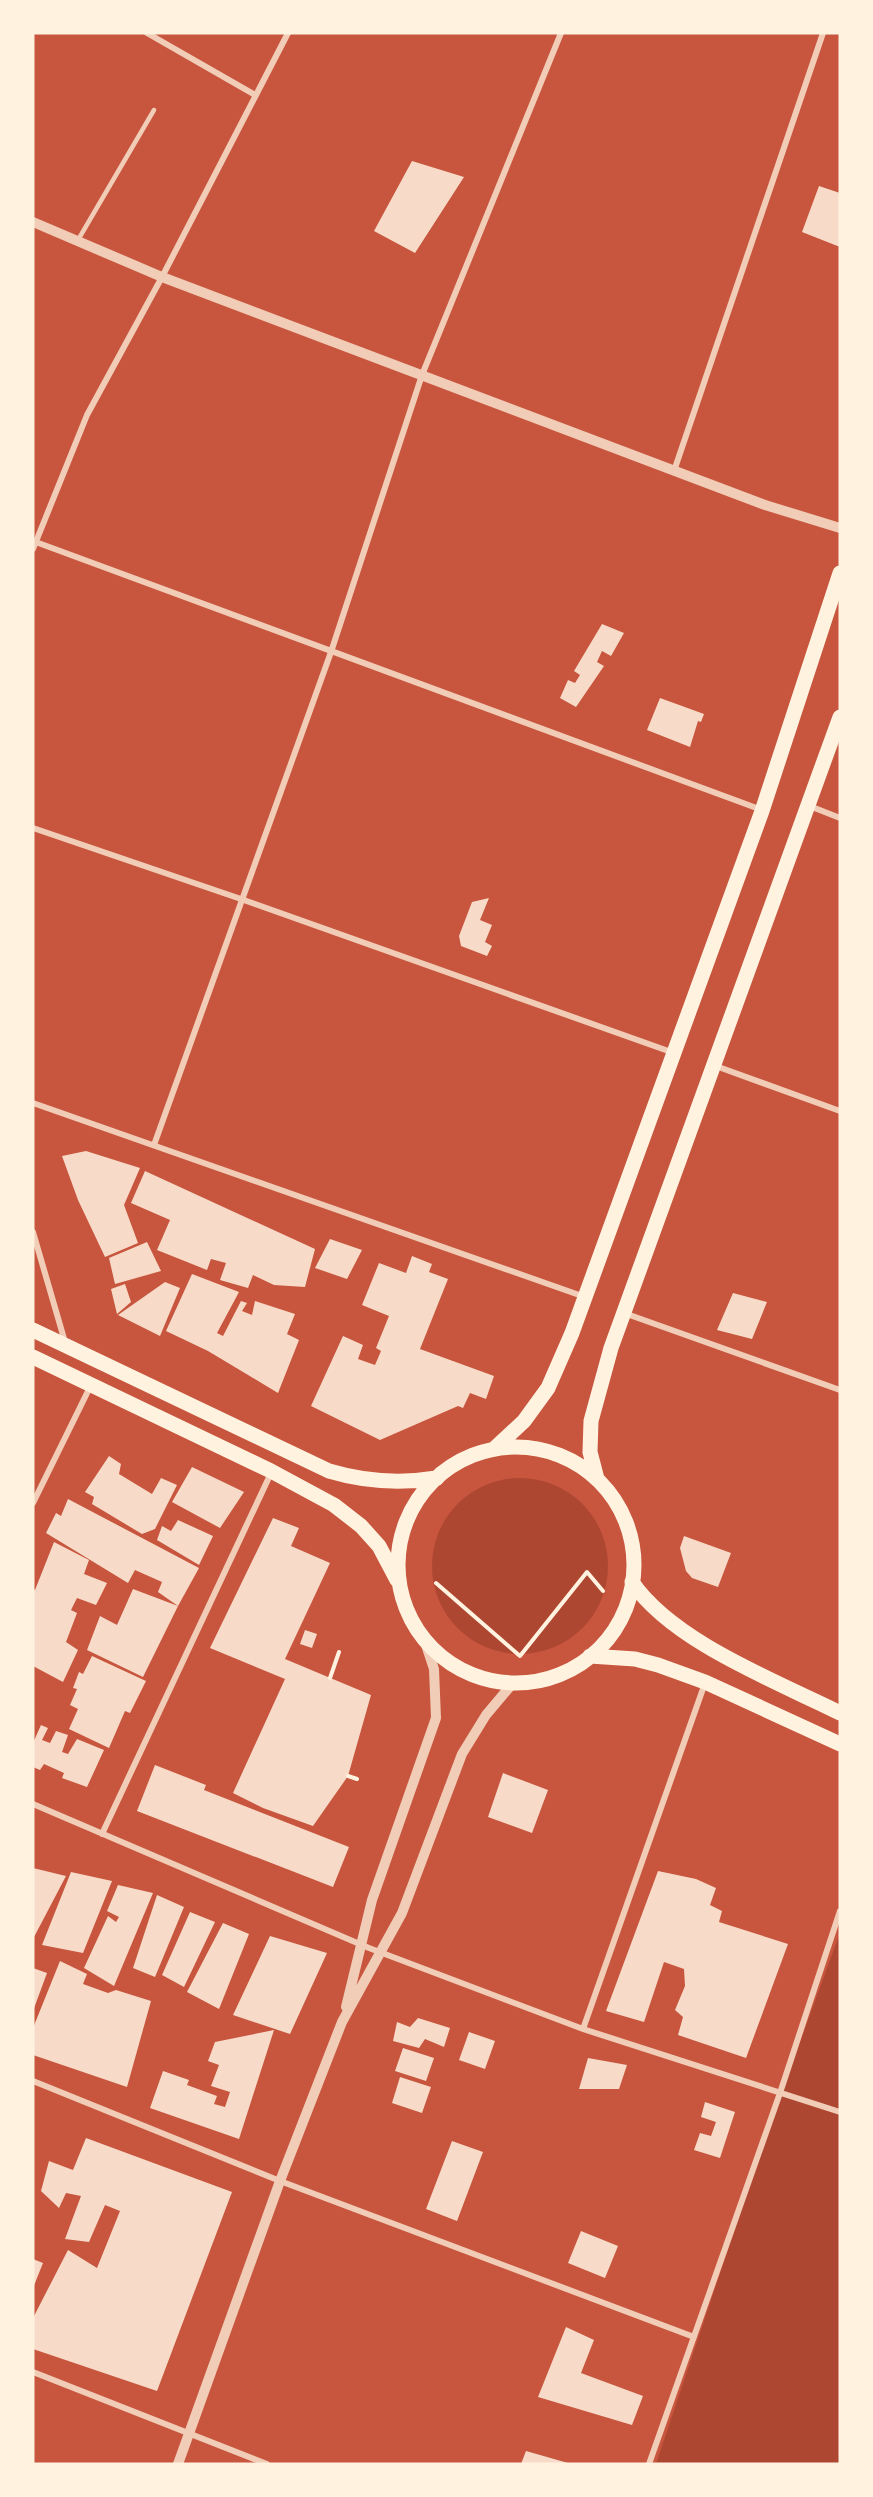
<svg xmlns="http://www.w3.org/2000/svg" width="873" height="2497" viewBox="0 0 873 2497" font-family="'Archivo Narrow',sans-serif">
<style>
.green{fill:#ae4732}
.building{fill:#f7dbc8}
.lines{fill:none;stroke-linecap:round;stroke-linejoin:round}
.path{stroke:#fff3e0;stroke-width:4}
.service{stroke:#f1ccb7;stroke-width:4.5}
.minor{stroke:#f1ccb7;stroke-width:6}
.tertiary{stroke:#f1ccb7;stroke-width:10}
.primary{stroke:#fff3e0;stroke-width:15}
</style>
<rect width="100%" height="100%" fill="#c8553d"/>
<path class="green" d="M432 1566a88 88 0 1 1 176 0a88 88 0 1 1-176 0Z
M 840,1933 L 840,2464 L 656,2464 L 775,2110 Z"/>
<path class="building" d="M 412,161 L 464,177 L 415,253 L 374,231 Z
M 819,186 L 840,193 L 840,247 L 802,232 Z
M 602,624 L 624,633 L 611,656 L 602,651 L 597,662 L 604,666 L 576,707 L 560,698 L 568,680 L 575,683 L 580,675 L 574,671 Z
M 660,698 L 704,714 L 701,722 L 698,721 L 690,747 L 647,730 Z
M 489,898 L 480,920 L 492,925 L 485,942 L 492,946 L 487,956 L 461,946 L 459,936 L 472,902 Z
M 86,1151 L 140,1168 L 124,1205 L 138,1243 L 105,1257 L 78,1200 L 62,1156 Z
M 145,1171 L 315,1249 L 305,1287 L 274,1285 L 253,1275 L 248,1288 L 220,1280 L 226,1263 L 211,1259 L 207,1270 L 157,1250 L 170,1220 L 131,1203 Z
M 330,1239 L 362,1250 L 347,1279 L 315,1268 Z
M 147,1242 L 161,1271 L 115,1284 L 109,1258 Z
M 412,1256 L 432,1264 L 429,1272 L 448,1279 L 420,1349 L 494,1376 L 486,1399 L 470,1393 L 463,1408 L 458,1406 L 380,1440 L 311,1406 L 343,1336 L 363,1345 L 358,1359 L 375,1365 L 381,1351 L 376,1348 L 389,1316 L 362,1305 L 379,1263 L 406,1273 Z
M 192,1274 L 239,1292 L 217,1333 L 223,1336 L 241,1301 L 247,1303 L 242,1311 L 252,1315 L 255,1301 L 295,1314 L 287,1334 L 299,1340 L 278,1393 L 208,1351 L 166,1331 Z
M 165,1282 L 180,1288 L 160,1336 L 118,1315 Z
M 125,1284 L 131,1302 L 117,1314 L 111,1289 Z
M 733,1293 L 767,1302 L 752,1339 L 717,1330 Z
M 109,1456 L 121,1464 L 119,1474 L 152,1494 L 161,1478 L 177,1485 L 155,1529 L 142,1534 L 92,1504 L 94,1497 L 85,1492 Z
M 192,1467 L 244,1492 L 220,1528 L 172,1502 Z
M 68,1499 L 199,1568 L 178,1606 L 158,1592 L 162,1582 L 135,1570 L 128,1583 L 46,1533 L 56,1513 L 61,1516 Z
M 273,1518 L 299,1528 L 291,1546 L 330,1563 L 285,1659 L 371,1695 L 348,1776 L 313,1826 L 263,1808 L 233,1793 L 285,1679 L 210,1648 Z
M 178,1520 L 213,1536 L 199,1565 L 157,1540 L 162,1526 L 171,1531 Z
M 684,1536 L 731,1553 L 718,1587 L 692,1578 L 686,1571 L 680,1548 Z
M 54,1542 L 89,1560 L 84,1574 L 107,1583 L 96,1605 L 77,1598 L 71,1610 L 77,1613 L 66,1642 L 78,1650 L 63,1682 L 33,1666 L 33,1589 L 35,1590 Z
M 133,1589 L 178,1606 L 143,1677 L 87,1650 L 100,1616 L 117,1625 Z
M 305,1630 L 317,1634 L 312,1648 L 300,1644 Z
M 92,1656 L 146,1681 L 130,1713 L 125,1711 L 109,1748 L 69,1729 L 78,1709 L 70,1705 L 77,1689 L 73,1688 L 79,1672 L 83,1674 Z
M 41,1725 L 48,1728 L 42,1740 L 50,1743 L 56,1731 L 68,1735 L 62,1752 L 68,1754 L 77,1739 L 104,1750 L 87,1787 L 62,1778 L 64,1773 L 44,1764 L 40,1770 L 33,1767 L 33,1743 Z
M 155,1765 L 206,1785 L 204,1790 L 349,1847 L 333,1887 L 137,1811 Z
M 503,1773 L 548,1790 L 532,1833 L 488,1817 Z
M 33,1868 L 66,1876 L 33,1939 Z
M 658,1871 L 696,1879 L 716,1888 L 710,1905 L 722,1911 L 719,1922 L 788,1944 L 746,2058 L 678,2035 L 683,2017 L 675,2010 L 685,1986 L 684,1969 L 664,1962 L 644,2022 L 606,2011 Z
M 71,1872 L 112,1881 L 83,1953 L 42,1945 Z
M 118,1885 L 153,1893 L 114,1986 L 84,1968 L 108,1916 L 116,1922 L 119,1917 L 107,1911 Z
M 157,1895 L 184,1907 L 155,1977 L 133,1968 Z
M 190,1912 L 215,1922 L 184,1987 L 162,1975 Z
M 223,1923 L 249,1934 L 219,2009 L 187,1992 Z
M 270,1936 L 327,1953 L 290,2034 L 233,2015 Z
M 60,1961 L 87,1974 L 83,1984 L 108,1993 L 116,1990 L 151,2001 L 127,2087 L 33,2055 L 33,2028 Z
M 33,1968 L 47,1973 L 33,2011 Z
M 418,2018 L 450,2028 L 444,2047 L 425,2039 L 419,2048 L 393,2041 L 397,2022 L 410,2027 Z
M 274,2030 L 239,2139 L 150,2108 L 163,2071 L 189,2080 L 187,2085 L 217,2096 L 214,2104 L 225,2107 L 230,2092 L 211,2086 L 219,2065 L 208,2061 L 215,2042 Z
M 469,2032 L 495,2041 L 485,2069 L 459,2060 Z
M 403,2048 L 434,2058 L 426,2081 L 395,2071 Z
M 588,2058 L 627,2065 L 619,2089 L 579,2089 Z
M 400,2077 L 431,2087 L 422,2113 L 392,2103 Z
M 705,2102 L 735,2112 L 720,2158 L 694,2150 L 700,2133 L 711,2136 L 716,2122 L 701,2117 Z
M 86,2138 L 232,2192 L 157,2391 L 33,2349 L 33,2318 L 68,2250 L 97,2268 L 120,2211 L 105,2205 L 89,2242 L 65,2239 L 81,2196 L 66,2193 L 59,2208 L 41,2191 L 49,2161 L 73,2170 Z
M 452,2141 L 483,2152 L 457,2221 L 426,2209 Z
M 581,2231 L 618,2246 L 605,2278 L 568,2263 Z
M 33,2259 L 43,2263 L 33,2288 Z
M 566,2327 L 594,2340 L 581,2373 L 643,2396 L 632,2425 L 538,2397 Z
M 526,2451 L 568,2463 L 568,2464 L 521,2464 Z"/>
<g class="lines">
<path class="path" d="M 436,1583 L 520,1656 L 587,1572 L 603,1591
M 330,1678 L 339,1652
M 348,1776 L 357,1779"/>
<path class="service" d="M 78,240 L 154,110"/>
<path class="minor" d="M 147,33 L 255,95
M 674,471 L 823,33
M 33,541 L 762,810
M 33,549 L 87,415 L 162,277 L 288,33
M 807,805 L 840,818
M 33,828 L 241,899 L 674,1053
M 713,1065 L 840,1111
M 33,1103 L 585,1297
M 154,1145 L 331,652 L 422,375 L 561,33
M 33,1232 L 65,1342
M 624,1313 L 840,1390
M 33,1503 L 91,1385
M 33,1804 L 369,1948 L 583,2029 L 840,2112
M 102,1834 L 271,1473
M 583,2029 L 705,1683
M 33,2081 L 280,2181 L 694,2337
M 33,2372 L 267,2464
M 649,2464 L 780,2093 L 840,1911"/>
<path class="tertiary" d="M 33,222 L 162,277 L 765,505 L 840,528
M 346,2007 L 372,1900 L 436,1718 L 434,1669 L 425,1642
M 178,2464 L 280,2181 L 342,2022 L 402,1913 L 462,1754 L 486,1715 L 513,1683"/>
<path class="primary" d="M 33,1330 L 329,1471 C 366,1482 400,1484 437,1478
M 33,1357 L 271,1471 L 334,1505 L 361,1526 L 379,1546 L 397,1580
M398 1565a118 118 0 1 1 236 0a118 118 0 1 1-236 0Z
M 495,1448 L 524,1421 L 548,1388 L 572,1333 L 762,811 L 840,573
M 597,1479 L 590,1452 L 591,1421 L 611,1348 L 840,717
M 632,1582 C 673,1642 776,1681 840,1713
M 590,1656 L 635,1659 L 658,1665 L 705,1682 L 840,1744"/>
</g>
<rect width="873" height="2497" fill="none" stroke="#fff3e0" stroke-width="69"/>
</svg>
